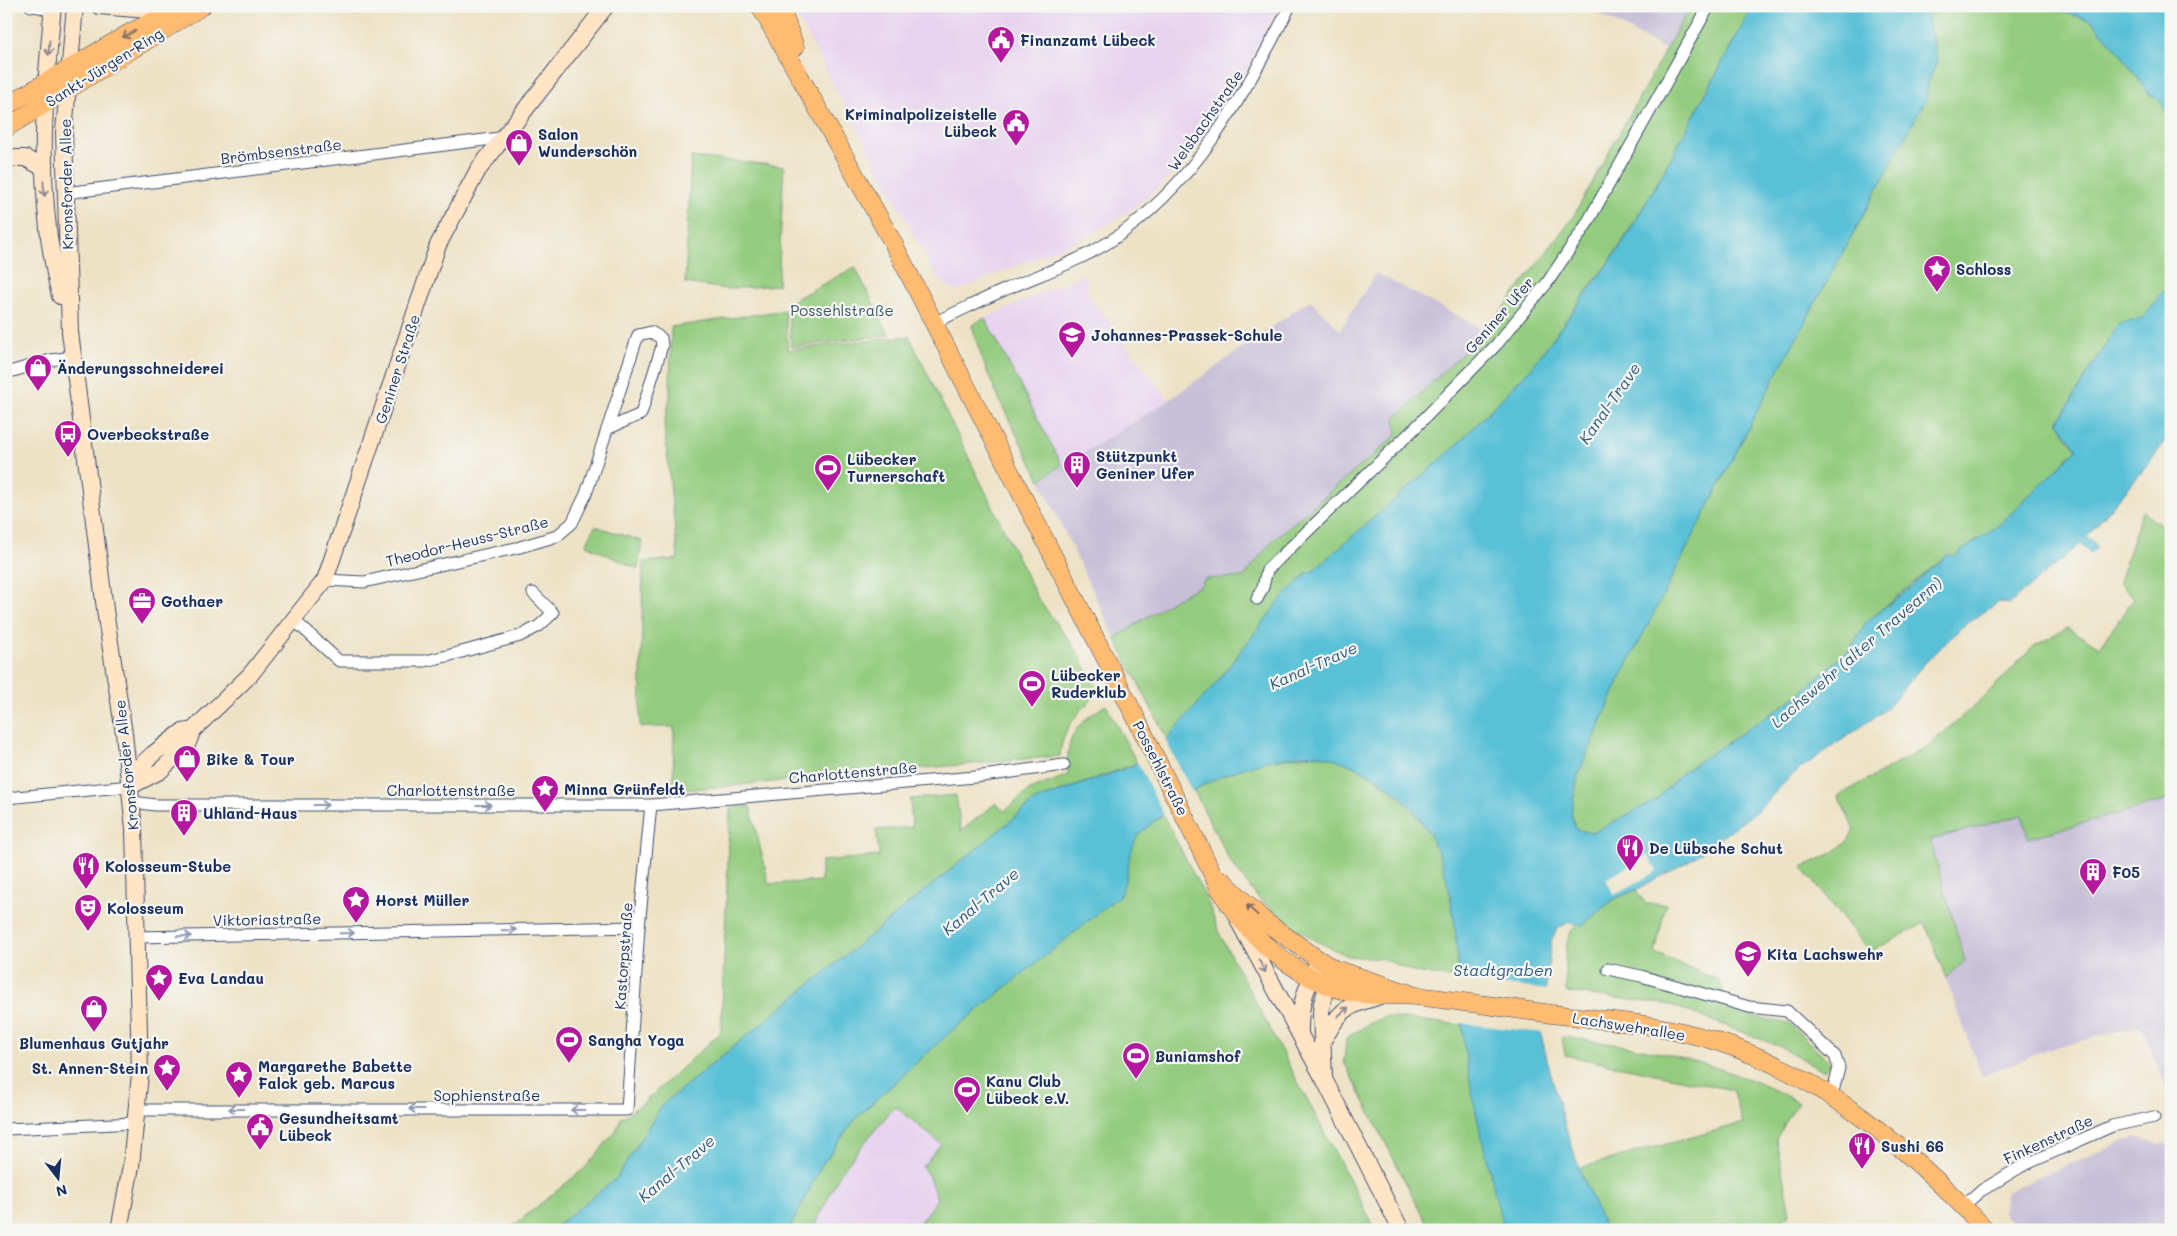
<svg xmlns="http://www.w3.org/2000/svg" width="2177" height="1236" viewBox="0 0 2177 1236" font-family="Mali,sans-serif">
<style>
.built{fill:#e7d2ef}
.industrial{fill:#c8bfd8}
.green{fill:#94cc7f;stroke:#587e6e}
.water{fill:#59c0d7;stroke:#3a789a}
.pier{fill:#ede2c5}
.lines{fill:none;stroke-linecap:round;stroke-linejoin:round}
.street-casing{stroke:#3a4a6d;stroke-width:13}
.secondary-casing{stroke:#3a4a6d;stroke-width:18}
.primary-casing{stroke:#3a4a6d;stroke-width:19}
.street{stroke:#fff;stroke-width:11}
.secondary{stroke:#ffe4c6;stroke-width:16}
.primary{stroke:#ffbb71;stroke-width:18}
.oneway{stroke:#826e67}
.oneway2{stroke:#8d8a92}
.oneway3{stroke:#8d97ae}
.labels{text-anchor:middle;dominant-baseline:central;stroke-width:4.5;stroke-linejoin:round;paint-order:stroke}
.poi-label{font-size:15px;font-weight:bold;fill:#1b2f5e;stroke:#f6f6f2;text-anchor:start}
.street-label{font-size:15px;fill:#1b2f5e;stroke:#f6f6f2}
.park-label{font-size:15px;fill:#395666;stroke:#f6f6f2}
.water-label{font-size:16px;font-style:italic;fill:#2e5a82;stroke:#f6f6f2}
</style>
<rect width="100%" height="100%" fill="#f6f6f2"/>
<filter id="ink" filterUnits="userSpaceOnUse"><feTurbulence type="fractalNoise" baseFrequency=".02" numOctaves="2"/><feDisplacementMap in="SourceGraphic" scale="10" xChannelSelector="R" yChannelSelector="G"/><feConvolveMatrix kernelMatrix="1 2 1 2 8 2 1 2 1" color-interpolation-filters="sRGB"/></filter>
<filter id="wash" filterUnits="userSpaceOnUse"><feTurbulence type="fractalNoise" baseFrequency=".0096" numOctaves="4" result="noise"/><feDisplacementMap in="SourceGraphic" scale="20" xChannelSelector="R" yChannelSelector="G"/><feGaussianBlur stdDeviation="1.12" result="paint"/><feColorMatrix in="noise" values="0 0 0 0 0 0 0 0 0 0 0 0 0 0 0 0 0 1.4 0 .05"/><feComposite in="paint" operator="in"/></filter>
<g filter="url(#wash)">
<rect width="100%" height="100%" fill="#ede2c5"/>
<path class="built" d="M 795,6 L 1278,6 L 1243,78 L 1200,144 L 1159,187 L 1126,213 L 1090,235 L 957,291 L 938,280 L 814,48 L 800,21 Z
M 1085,274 L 1088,295 L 1169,400 L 1086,452 L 1062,465 L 985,318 Z
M 895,1105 L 941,1144 L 928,1175 L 937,1199 L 914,1230 L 812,1230 L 842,1170 Z"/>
<path class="industrial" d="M 1585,6 L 1690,6 L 1666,50 Z
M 1376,273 L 1486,331 L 1395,418 L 1397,435 L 1272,541 L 1244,577 L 1205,579 L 1200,586 L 1178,597 L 1115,638 L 1040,480 L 1169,400 L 1310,300 L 1340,330 Z
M 2171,613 L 2171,1089 L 2168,1091 L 2141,1026 L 2048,1049 L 1982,1076 L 1925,923 L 1878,846 Z
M 2136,1136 L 2157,1144 L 2171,1143 L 2171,1230 L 2020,1230 L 2003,1212 L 2007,1191 Z"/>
<path class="green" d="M 1690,6 L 1753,6 L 1658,182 L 1618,249 L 1531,368 L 1453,449 L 1309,574 L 1307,572 C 1257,624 1219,688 1167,739 L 1115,638 L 1178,597 L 1200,586 L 1205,579 L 1244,577 L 1272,541 L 1397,435 L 1395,418 L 1486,331 L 1573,217 Z
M 1925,6 L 2041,6 L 2091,20 L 2121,54 L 2148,92 L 2161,102 L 2171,120 L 2171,281 L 2143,318 L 2119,323 L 2058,422 L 2069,440 L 2077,449 L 1999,525 L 1953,557 L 1949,554 L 1867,621 L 1850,649 L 1796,697 L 1683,772 L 1656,800 L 1592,833 L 1575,829 L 1571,812 L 1578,775 L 1619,681 L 1767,392 L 1926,99 L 1929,80 L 1937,62 Z
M 691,157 L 784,166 L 778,285 L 727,289 L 685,283 Z
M 855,267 L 889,335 L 791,347 L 788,303 Z
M 785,310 L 788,350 L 909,336 L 1038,599 L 1076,650 L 1099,692 C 1079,712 1062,727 1060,756 L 673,791 L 674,727 L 640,727 L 643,562 L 678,559 L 664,425 L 670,397 L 671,327 Z
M 985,318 L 1062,465 L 1040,480 C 1015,430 985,379 972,325 Z
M 2142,511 L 2171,533 L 2171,799 L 2028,838 L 2022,815 L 1930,840 L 1965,961 L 1946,978 L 1925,923 L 1870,952 L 1802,867 C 1820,859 1849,848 1854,829 L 1838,796 L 1927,747 L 1984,697 L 2034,646 L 2067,628 L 2100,647 L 2134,598 L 2119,582 Z
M 595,526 L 642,541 L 638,569 L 586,545 Z
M 1106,705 L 1137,763 L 1035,801 L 662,1105 L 616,1179 L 551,1230 L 508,1230 L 585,1168 L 616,1131 L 621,1118 L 642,1104 L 721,1032 L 730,808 L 750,806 L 769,884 L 821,881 L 821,861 L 879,856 L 876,830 L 912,827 L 910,799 L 956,795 L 961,831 L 996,803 L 1004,811 L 1030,790 L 1068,775 C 1065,737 1075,724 1106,705 Z
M 1320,755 C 1390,770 1444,830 1453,901 C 1456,927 1457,952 1458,978 L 1416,973 L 1384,959 L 1348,956 L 1316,941 L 1291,925 L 1257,897 L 1230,861 L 1194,791 C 1230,767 1277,756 1320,755 Z
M 1163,815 L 1207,900 L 1220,935 L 1376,1230 L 914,1230 L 937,1199 L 928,1175 L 922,1167 L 941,1144 L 895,1106 L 842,1170 L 812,1230 L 789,1230 L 821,1166 L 857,1117 L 948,1034 L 1119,896 C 1129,880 1125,859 1133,842 C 1139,831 1153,823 1163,815 Z
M 1636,890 L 1646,904 L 1666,904 L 1655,953 L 1718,980 L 1729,1006 L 1757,1017 L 1790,1024 L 1830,1063 L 1824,1071 L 1781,1047 L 1671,1005 L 1566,992 C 1566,973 1560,938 1577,925 L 1581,926 L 1614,899 Z
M 1385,1017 L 1462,1025 L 1480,1130 L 1505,1230 L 1430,1230 L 1344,1062 L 1346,1038 L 1372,1022 Z
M 1562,1037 C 1643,1046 1726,1063 1798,1102 L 1776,1139 L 1790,1214 L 1770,1230 L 1605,1230 L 1579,1168 L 1743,1123 L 1732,1090 L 1565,1055 Z"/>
<path class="water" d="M 1753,6 L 1925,6 L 1937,62 L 1929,80 L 1926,99 L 1767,392 L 1619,681 L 1578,775 L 1571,812 L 1575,829 L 1592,833 L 1656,800 L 1683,772 L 1796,697 L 1850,649 L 1867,621 L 1906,591 L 1949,554 L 1953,557 L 1999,525 L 2077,449 L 2058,422 L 2119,323 L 2143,318 L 2171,281 L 2171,431 L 2151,461 L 2087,536 L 2097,547 L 2090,553 L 2080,544 L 2009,604 L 1999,602 L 1962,627 L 1924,664 L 1884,711 L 1794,773 L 1758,810 L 1692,859 L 1636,890 L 1614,899 L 1581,926 L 1569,922 L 1557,929 L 1551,941 L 1541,1035 L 1560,1110 L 1579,1168 L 1605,1230 L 1505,1230 C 1498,1211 1495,1191 1490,1171 C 1480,1131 1470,1091 1465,1049 C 1451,945 1472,816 1353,766 C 1342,762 1332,757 1321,755 C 1289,751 1229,770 1201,786 C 1179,798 1159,818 1139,834 C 1126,853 1130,877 1119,896 L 948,1034 L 857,1117 L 821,1166 L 789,1230 L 551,1230 L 616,1179 L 662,1105 L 1035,801 L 1132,766 L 1167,739 L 1216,683 L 1281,599 L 1308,572 L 1310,573 L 1453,449 L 1531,368 L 1619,249 L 1658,182 Z
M 2041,6 L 2164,7 L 2171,15 L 2171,120 L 2161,102 L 2148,93 L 2121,54 L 2091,20 Z"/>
<path class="pier" d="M 1164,737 L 1193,794 L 1165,817 L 1136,760 Z
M 1648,855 L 1657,871 L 1614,895 L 1606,879 Z
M 1456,979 L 1548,990 L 1544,1033 L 1460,1023 Z"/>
</g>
<g filter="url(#ink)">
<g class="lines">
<defs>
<path id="street" d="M 31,6 L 40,7 L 52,12
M 65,193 L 500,138
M 933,323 C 956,313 979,301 1002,291 C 1038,275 1076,263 1109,242 C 1194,187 1245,94 1290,6
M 6,373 L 51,360 L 73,357
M 325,580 L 364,582 L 520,547 L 557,536 L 572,523 L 586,494 L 638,335 L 651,332 L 661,338 L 662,346 L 641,414 L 607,429
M 1257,599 L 1263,587 L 1267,570 L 1414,429 L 1497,344 L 1547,283 L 1586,225 L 1709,6
M 295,621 L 339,661 L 425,661 L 447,656 L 520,636 L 539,626 L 553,613 L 533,593
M 6,798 L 131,786
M 133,802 L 155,805 L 651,805 L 975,777 L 1064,765
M 136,937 L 639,927
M 1608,969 L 1641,976 L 1749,1007 L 1787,1011 L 1835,1056 L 1839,1068 L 1832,1095
M 138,1110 L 627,1110 L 639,927 L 651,805
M 6,1129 L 136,1123
M 1963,1206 L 1979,1192 L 2022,1166 L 2112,1126 L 2154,1117"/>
<path id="secondary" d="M 53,6 C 43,103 36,200 60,296
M 75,6 L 64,132 L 70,332 L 106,617 L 124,733 L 134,829 L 140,1074 L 131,1166 L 119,1230
M 99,6 L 172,12
M 6,158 L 25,158 L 42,167
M 131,786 L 160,771 L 187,745 L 193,730 L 250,675 L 325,580 L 438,245 L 478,170 L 606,6
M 131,786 L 140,766 L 153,754 L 182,732 L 193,730
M 1239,922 L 1325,1081 L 1401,1230
M 1300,1033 C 1299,1003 1307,987 1319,960
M 1322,1043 C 1340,1011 1342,1007 1377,997
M 1324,1077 L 1321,1014 L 1322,1003 L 1332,973"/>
<path id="primary" d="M 760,6 L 892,241 L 1136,718 L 1220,889 C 1243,930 1285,969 1330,986 C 1360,998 1386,994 1416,996 C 1461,1001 1506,1008 1551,1014 C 1606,1020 1663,1024 1715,1041 C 1824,1075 1909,1149 1986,1230
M 780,6 L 795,47
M 6,106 L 133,31 L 182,7
M 6,128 L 202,6
M 1222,880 L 1263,920 L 1319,960 L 1334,969 L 1408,993"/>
</defs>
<use href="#street" class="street-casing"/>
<use href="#secondary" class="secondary-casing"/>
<use href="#primary" class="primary-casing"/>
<use href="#street" class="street"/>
<use href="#secondary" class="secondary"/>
<use href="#primary" class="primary"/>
</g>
<defs><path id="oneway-shaft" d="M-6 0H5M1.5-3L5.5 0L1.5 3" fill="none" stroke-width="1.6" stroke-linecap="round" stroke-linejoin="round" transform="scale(1.25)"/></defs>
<g class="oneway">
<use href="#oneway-shaft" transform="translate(129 34) rotate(151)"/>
<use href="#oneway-shaft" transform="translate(1252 910) rotate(-137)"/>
</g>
<g class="oneway2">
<use href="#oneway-shaft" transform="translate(49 48) rotate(94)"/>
<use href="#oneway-shaft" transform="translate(44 189) rotate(85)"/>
<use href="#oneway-shaft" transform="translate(1262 966) rotate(62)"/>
<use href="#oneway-shaft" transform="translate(1343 1012) rotate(-40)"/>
</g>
<g class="oneway3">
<use href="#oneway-shaft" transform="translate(321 805)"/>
<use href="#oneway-shaft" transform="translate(484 805)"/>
<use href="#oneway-shaft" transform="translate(509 930) rotate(-1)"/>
<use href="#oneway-shaft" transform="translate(347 933) rotate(-1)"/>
<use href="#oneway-shaft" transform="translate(184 936) rotate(-1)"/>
<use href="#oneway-shaft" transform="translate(236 1109) rotate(-180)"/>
<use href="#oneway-shaft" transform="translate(416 1109) rotate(-180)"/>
<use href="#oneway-shaft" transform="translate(578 1110) rotate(-180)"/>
</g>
</g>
<defs>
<symbol id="civic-pin" viewBox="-11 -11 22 30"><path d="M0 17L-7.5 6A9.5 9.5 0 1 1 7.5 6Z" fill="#b5179e" stroke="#f6f6f2"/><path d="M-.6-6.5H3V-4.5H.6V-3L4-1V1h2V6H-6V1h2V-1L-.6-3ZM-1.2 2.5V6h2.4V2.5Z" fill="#fff"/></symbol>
<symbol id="shop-pin" viewBox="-11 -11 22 30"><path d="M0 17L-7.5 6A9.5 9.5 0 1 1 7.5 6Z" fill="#b5179e" stroke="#f6f6f2"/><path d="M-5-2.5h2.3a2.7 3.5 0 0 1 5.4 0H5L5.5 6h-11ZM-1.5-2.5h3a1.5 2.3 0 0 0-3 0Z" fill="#fff"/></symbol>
<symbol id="sight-pin" viewBox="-11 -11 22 30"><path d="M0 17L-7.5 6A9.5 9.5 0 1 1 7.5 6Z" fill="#b5179e" stroke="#f6f6f2"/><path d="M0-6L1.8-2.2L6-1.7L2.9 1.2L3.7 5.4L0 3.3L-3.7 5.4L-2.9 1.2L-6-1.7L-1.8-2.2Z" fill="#fff"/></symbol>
<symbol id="school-pin" viewBox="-11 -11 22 30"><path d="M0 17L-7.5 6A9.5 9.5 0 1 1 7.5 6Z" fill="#b5179e" stroke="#f6f6f2"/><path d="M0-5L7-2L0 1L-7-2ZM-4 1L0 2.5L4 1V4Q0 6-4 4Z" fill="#fff"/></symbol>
<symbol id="bus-pin" viewBox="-11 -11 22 30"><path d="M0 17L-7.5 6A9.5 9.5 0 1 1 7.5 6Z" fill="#b5179e" stroke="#f6f6f2"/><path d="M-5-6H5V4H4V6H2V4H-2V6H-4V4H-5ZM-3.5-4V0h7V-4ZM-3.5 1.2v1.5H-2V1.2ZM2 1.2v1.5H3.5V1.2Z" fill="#fff"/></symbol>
<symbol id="building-pin" viewBox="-11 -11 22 30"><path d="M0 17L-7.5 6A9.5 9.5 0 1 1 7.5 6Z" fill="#b5179e" stroke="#f6f6f2"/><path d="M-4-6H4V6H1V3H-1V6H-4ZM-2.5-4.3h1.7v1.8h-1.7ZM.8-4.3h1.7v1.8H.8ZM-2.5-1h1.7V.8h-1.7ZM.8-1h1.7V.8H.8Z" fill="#fff"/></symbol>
<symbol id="stadium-pin" viewBox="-11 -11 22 30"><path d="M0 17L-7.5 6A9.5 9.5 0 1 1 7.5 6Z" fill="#b5179e" stroke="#f6f6f2"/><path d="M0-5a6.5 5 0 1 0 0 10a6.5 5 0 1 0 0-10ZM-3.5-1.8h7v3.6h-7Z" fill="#fff"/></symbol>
<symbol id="office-pin" viewBox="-11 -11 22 30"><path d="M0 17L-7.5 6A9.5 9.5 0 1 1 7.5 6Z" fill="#b5179e" stroke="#f6f6f2"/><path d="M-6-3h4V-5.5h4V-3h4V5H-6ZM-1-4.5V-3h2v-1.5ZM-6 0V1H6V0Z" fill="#fff"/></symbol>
<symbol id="restaurant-pin" viewBox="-11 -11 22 30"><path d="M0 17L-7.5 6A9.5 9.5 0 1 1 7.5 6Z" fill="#b5179e" stroke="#f6f6f2"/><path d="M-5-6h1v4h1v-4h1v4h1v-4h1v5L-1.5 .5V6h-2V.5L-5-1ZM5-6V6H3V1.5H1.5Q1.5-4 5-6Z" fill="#fff"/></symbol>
<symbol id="theatre-pin" viewBox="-11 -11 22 30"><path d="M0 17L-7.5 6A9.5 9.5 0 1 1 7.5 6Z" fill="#b5179e" stroke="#f6f6f2"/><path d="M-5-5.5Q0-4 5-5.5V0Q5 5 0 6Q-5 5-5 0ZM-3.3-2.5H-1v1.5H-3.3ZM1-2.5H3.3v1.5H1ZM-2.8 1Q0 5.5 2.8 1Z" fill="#fff"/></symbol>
</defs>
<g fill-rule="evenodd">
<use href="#civic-pin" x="985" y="24" width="32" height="43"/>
<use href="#civic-pin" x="1000" y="107" width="32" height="43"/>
<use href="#shop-pin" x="503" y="127" width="32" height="43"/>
<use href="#sight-pin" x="1921" y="253" width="32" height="43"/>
<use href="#school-pin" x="1056" y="319" width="32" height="43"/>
<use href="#shop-pin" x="22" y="352" width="32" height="43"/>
<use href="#bus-pin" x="52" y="418" width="32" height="43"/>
<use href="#building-pin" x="1061" y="449" width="32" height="43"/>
<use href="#stadium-pin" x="812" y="452" width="32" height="43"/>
<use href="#office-pin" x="126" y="585" width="32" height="43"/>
<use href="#stadium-pin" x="1016" y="668" width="32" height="43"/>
<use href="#shop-pin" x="171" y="743" width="32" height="43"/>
<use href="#sight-pin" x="529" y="773" width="32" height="43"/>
<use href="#building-pin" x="168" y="797" width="32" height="43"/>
<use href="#restaurant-pin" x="1614" y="832" width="32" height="43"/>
<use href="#restaurant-pin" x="70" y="850" width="32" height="43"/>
<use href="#building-pin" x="2077" y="856" width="32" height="43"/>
<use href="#sight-pin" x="340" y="884" width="32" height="43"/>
<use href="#theatre-pin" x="72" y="892" width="32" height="43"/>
<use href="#school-pin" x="1732" y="938" width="32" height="43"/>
<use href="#sight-pin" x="143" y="962" width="32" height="43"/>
<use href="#shop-pin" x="78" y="993" width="32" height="43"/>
<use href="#stadium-pin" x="553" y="1024" width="32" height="43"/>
<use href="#stadium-pin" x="1120" y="1040" width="32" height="43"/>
<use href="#sight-pin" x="151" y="1052" width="32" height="43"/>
<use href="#sight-pin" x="223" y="1059" width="32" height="43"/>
<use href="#stadium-pin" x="951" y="1074" width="32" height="43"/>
<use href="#civic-pin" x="244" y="1111" width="32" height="43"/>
<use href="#restaurant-pin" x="1846" y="1130" width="32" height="43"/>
</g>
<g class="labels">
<g class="poi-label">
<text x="1020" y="40">Finanzamt Lübeck</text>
<text x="997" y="114" text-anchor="end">Kriminalpolizeistelle<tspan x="997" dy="17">Lübeck</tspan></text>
<text x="538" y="134">Salon<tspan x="538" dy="17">Wunderschön</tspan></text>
<text x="1956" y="269">Schloss</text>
<text x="1091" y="335">Johannes-Prassek-Schule</text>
<text x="57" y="368">Änderungsschneiderei</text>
<text x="87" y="434">Overbeckstraße</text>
<text x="1096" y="456">Stützpunkt<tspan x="1096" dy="17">Geniner Ufer</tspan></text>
<text x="847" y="459">Lübecker<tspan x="847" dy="17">Turnerschaft</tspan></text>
<text x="161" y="601">Gothaer</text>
<text x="1051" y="675">Lübecker<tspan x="1051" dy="17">Ruderklub</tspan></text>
<text x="206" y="759">Bike &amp; Tour</text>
<text x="564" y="789">Minna Grünfeldt</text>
<text x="203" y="813">Uhland-Haus</text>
<text x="1649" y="848">De Lübsche Schut</text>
<text x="105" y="866">Kolosseum-Stube</text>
<text x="2112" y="872">F05</text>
<text x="375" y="900">Horst Müller</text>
<text x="107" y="908">Kolosseum</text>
<text x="1767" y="954">Kita Lachswehr</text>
<text x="178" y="978">Eva Landau</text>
<text x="588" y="1040">Sangha Yoga</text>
<text x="94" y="1043" text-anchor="middle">Blumenhaus Gutjahr</text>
<text x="1155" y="1056">Buniamshof</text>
<text x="258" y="1066">Margarethe Babette<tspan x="258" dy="17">Falck geb. Marcus</tspan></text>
<text x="148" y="1068" text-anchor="end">St. Annen-Stein</text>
<text x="986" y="1081">Kanu Club<tspan x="986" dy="17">Lübeck e.V.</tspan></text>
<text x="279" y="1118">Gesundheitsamt<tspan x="279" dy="17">Lübeck</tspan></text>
<text x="1881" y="1146">Sushi 66</text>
</g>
<g class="street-label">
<text transform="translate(104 67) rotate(-32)">Sankt-Jürgen-Ring</text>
<text transform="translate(1205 120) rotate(-55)">Welsbachstraße</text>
<text transform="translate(281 151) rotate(-7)">Brömbsenstraße</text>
<text transform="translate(66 184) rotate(-91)">Kronsforder Allee</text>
<text transform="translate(1499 315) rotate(-49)">Geniner Ufer</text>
<text transform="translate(397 369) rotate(-72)">Geniner Straße</text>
<text transform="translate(467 541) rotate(-14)">Theodor-Heuss-Straße</text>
<text transform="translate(126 765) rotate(-96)">Kronsforder Allee</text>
<text transform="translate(1161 768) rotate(63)">Possehlstraße</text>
<text transform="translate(853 772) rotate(-5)">Charlottenstraße</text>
<text x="451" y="790">Charlottenstraße</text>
<text transform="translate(267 919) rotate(-1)">Viktoriastraße</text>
<text transform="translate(623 956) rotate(-86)">Kastorpstraße</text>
<text transform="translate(1629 1026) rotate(9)">Lachswehrallee</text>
<text x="487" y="1095">Sophienstraße</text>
<text transform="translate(2048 1139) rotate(-25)">Finkenstraße</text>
</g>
<g class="park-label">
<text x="842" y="310">Possehlstraße</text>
</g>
<g class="water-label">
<text transform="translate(1609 403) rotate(-55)">Kanal-Trave</text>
<text transform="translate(1856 652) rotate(-41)">Lachswehr (alter Travearm)</text>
<text transform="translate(1313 665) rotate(-24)">Kanal-Trave</text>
<text transform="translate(980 901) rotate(-40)">Kanal-Trave</text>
<text x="1503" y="969">Stadtgraben</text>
<text transform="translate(676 1168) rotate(-40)">Kanal-Trave</text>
</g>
</g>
<rect width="2177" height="1236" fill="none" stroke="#f6f6f2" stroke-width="25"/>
<g transform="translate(58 1178) rotate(164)" stroke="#f6f6f2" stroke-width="4" paint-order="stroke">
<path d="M0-4L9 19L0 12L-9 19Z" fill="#1b2f5e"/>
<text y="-8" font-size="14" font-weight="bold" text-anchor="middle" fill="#1b2f5e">N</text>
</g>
</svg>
